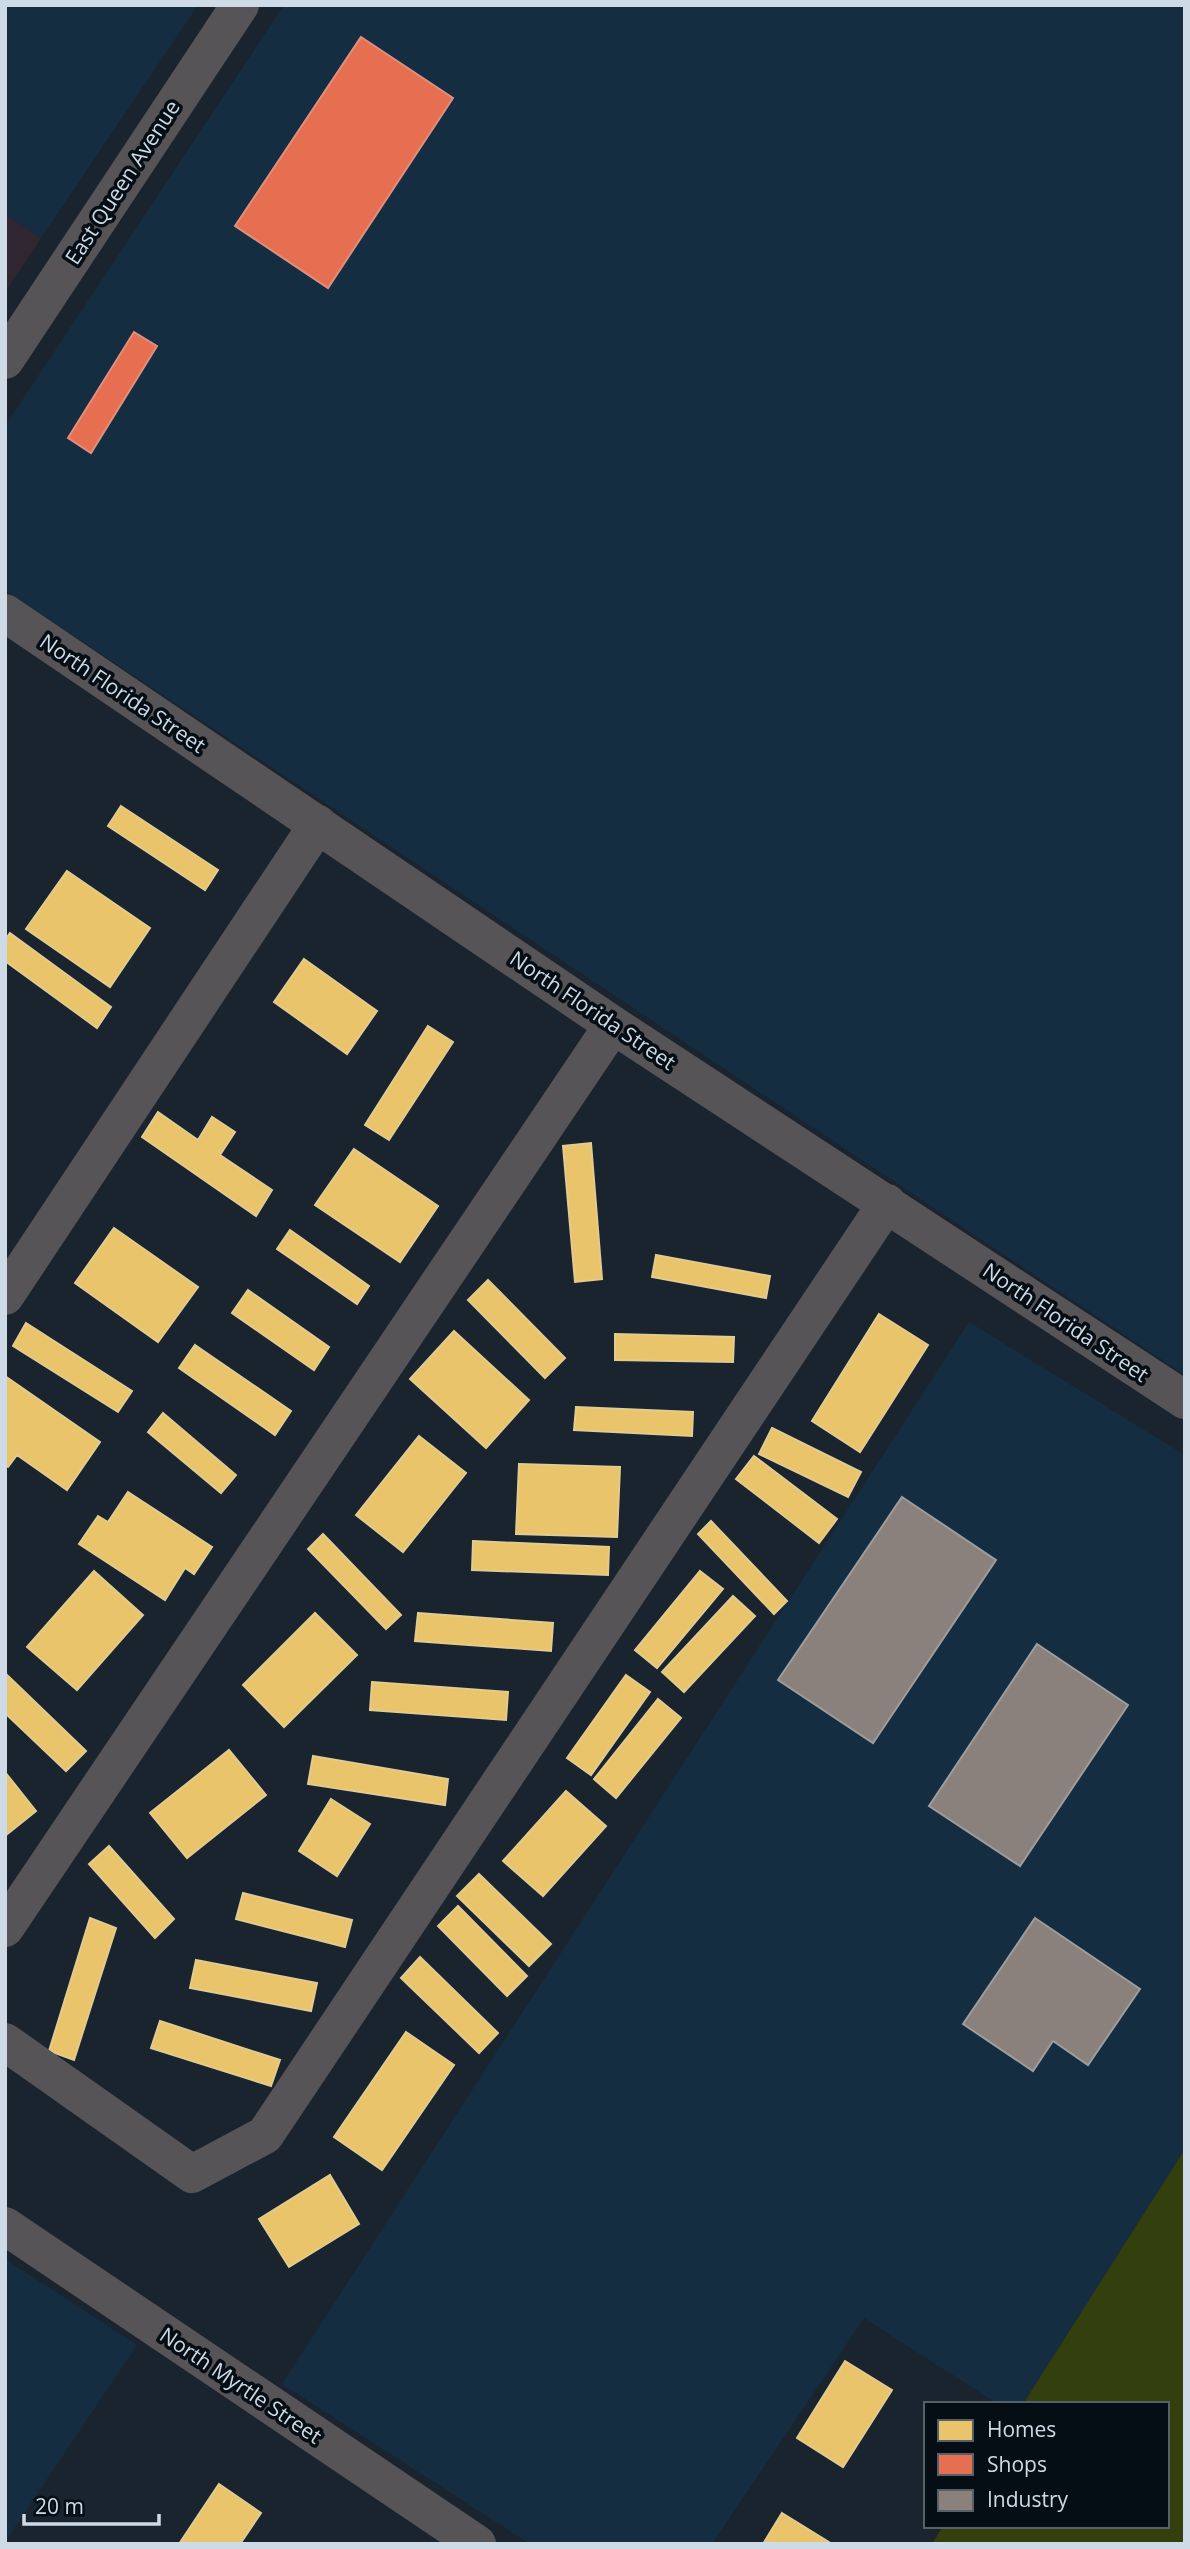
<svg xmlns="http://www.w3.org/2000/svg" width="1190" height="2549" viewBox="0 0 1190 2549" font-family="'Open Sans',sans-serif">
<style>
.commercial{fill:#302632}
.built{fill:#152d41}
.green{fill:#343f0e}
.homes{fill:#e9c46a;stroke:#e1cb8f;stroke-width:2}
.shops{fill:#e76f51;stroke:#e08f7e;stroke-width:2}
.industry{fill:#8a817c;stroke:#9e9c9c;stroke-width:2}
.lines{fill:none;stroke-linecap:round;stroke-linejoin:round}
.minor{stroke:#565456;stroke-width:38}
.labels{text-anchor:middle;dominant-baseline:central;stroke-width:7;stroke-linejoin:round;paint-order:stroke}
.street-label{font-size:21px;fill:#cedbe6;stroke:#060e15}
</style>
<rect width="100%" height="100%" fill="#1a242e"/>
<path class="commercial" d="M 5,214 L 41,238 L 5,292 Z"/>
<path class="built" d="M 5,5 L 198,5 L 41,238 L 5,214 Z
M 284,5 L 1185,5 L 1185,1375 L 5,590 L 5,426 Z
M 969,1322 L 1185,1455 L 1185,2149 L 1023,2404 L 998,2404 L 864,2318 L 712,2544 L 530,2544 L 282,2384 Z
M 5,2259 L 137,2345 L 5,2542 Z"/>
<path class="green" d="M 1185,2149 L 1185,2544 L 932,2544 L 943,2526 L 1167,2526 L 1167,2404 L 1023,2404 Z"/>
<path class="homes" d="M 121,806 L 218,870 L 205,890 L 108,826 Z
M 67,871 L 150,928 L 110,987 L 26,929 Z
M 10,933 L 111,1007 L 97,1028 L 5,961 L 5,940 Z
M 304,959 L 377,1011 L 347,1054 L 274,1002 Z
M 428,1026 L 453,1042 L 389,1140 L 365,1125 Z
M 158,1112 L 198,1140 L 212,1117 L 235,1132 L 220,1155 L 272,1190 L 256,1216 L 142,1137 Z
M 591,1143 L 602,1279 L 575,1282 L 563,1146 Z
M 354,1149 L 438,1206 L 400,1262 L 315,1205 Z
M 114,1228 L 198,1287 L 158,1342 L 75,1283 Z
M 290,1230 L 369,1286 L 357,1304 L 277,1249 Z
M 656,1255 L 770,1276 L 766,1298 L 652,1277 Z
M 488,1280 L 565,1358 L 545,1378 L 468,1300 Z
M 248,1290 L 329,1347 L 314,1370 L 232,1313 Z
M 879,1314 L 928,1345 L 860,1452 L 812,1421 Z
M 26,1323 L 132,1391 L 118,1412 L 13,1346 Z
M 454,1331 L 529,1400 L 486,1448 L 410,1379 Z
M 615,1334 L 734,1337 L 733,1362 L 615,1360 Z
M 195,1345 L 291,1411 L 275,1435 L 179,1368 Z
M 5,1376 L 100,1442 L 67,1490 L 17,1455 L 8,1467 L 5,1465 Z
M 576,1407 L 693,1412 L 692,1436 L 574,1430 Z
M 163,1413 L 236,1475 L 221,1493 L 148,1432 Z
M 772,1428 L 861,1472 L 848,1497 L 759,1454 Z
M 419,1436 L 466,1473 L 403,1552 L 356,1515 Z
M 754,1456 L 837,1519 L 819,1543 L 736,1479 Z
M 519,1464 L 620,1467 L 617,1537 L 516,1534 Z
M 128,1492 L 212,1547 L 194,1574 L 185,1568 L 165,1600 L 79,1544 L 98,1516 L 108,1522 Z
M 711,1521 L 787,1601 L 774,1614 L 698,1534 Z
M 323,1534 L 401,1615 L 386,1629 L 308,1549 Z
M 473,1541 L 609,1547 L 608,1575 L 472,1570 Z
M 94,1571 L 143,1615 L 77,1690 L 27,1647 Z
M 700,1571 L 723,1589 L 657,1668 L 635,1650 Z
M 733,1596 L 755,1616 L 684,1692 L 662,1672 Z
M 315,1613 L 357,1655 L 284,1727 L 243,1685 Z
M 418,1613 L 553,1623 L 551,1651 L 415,1641 Z
M 5,1673 L 86,1751 L 66,1771 L 5,1713 Z
M 626,1675 L 650,1692 L 591,1775 L 567,1758 Z
M 372,1682 L 508,1692 L 506,1720 L 370,1710 Z
M 658,1699 L 681,1718 L 616,1798 L 594,1779 Z
M 229,1750 L 266,1795 L 187,1858 L 150,1813 Z
M 313,1756 L 448,1779 L 445,1805 L 308,1784 Z
M 5,1772 L 36,1811 L 5,1836 Z
M 566,1791 L 606,1826 L 543,1896 L 503,1861 Z
M 331,1799 L 370,1824 L 337,1876 L 299,1851 Z
M 109,1846 L 174,1919 L 155,1938 L 89,1864 Z
M 479,1874 L 551,1944 L 529,1966 L 457,1896 Z
M 243,1893 L 352,1920 L 345,1947 L 236,1919 Z
M 458,1906 L 527,1976 L 507,1996 L 438,1926 Z
M 90,1918 L 116,1928 L 74,2060 L 49,2051 Z
M 420,1957 L 498,2033 L 479,2053 L 401,1978 Z
M 196,1960 L 317,1983 L 311,2011 L 190,1988 Z
M 160,2021 L 280,2060 L 271,2086 L 151,2048 Z
M 406,2032 L 454,2065 L 382,2170 L 334,2137 Z
M 330,2175 L 359,2224 L 289,2267 L 259,2219 Z
M 845,2361 L 892,2390 L 843,2467 L 797,2438 Z
M 219,2484 L 261,2513 L 240,2544 L 179,2544 Z
M 782,2513 L 829,2542 L 828,2544 L 763,2544 Z"/>
<path class="shops" d="M 361,37 L 453,98 L 328,288 L 235,226 Z
M 134,332 L 157,346 L 91,453 L 68,438 Z"/>
<path class="industry" d="M 902,1497 L 996,1560 L 873,1743 L 778,1680 Z
M 1037,1644 L 1128,1705 L 1020,1866 L 929,1806 Z
M 1035,1918 L 1140,1989 L 1088,2065 L 1053,2041 L 1033,2071 L 963,2024 Z"/>
<g class="lines">
<path class="minor" d="M 5,360 L 240,5
M 5,613 L 613,1025 L 1185,1400
M 5,1296 L 318,824
M 5,1928 L 613,1025
M 5,2042 L 192,2174 L 265,2135 L 887,1203
M 5,2226 L 477,2544"/>
</g>
<g class="labels">
<g class="street-label">
<text transform="translate(122 182) rotate(-57)">East Queen Avenue</text>
<text transform="translate(123 693) rotate(34)">North Florida Street</text>
<text transform="translate(593 1010) rotate(34)">North Florida Street</text>
<text transform="translate(1066 1322) rotate(34)">North Florida Street</text>
<text transform="translate(241 2385) rotate(34)">North Myrtle Street</text>
</g>
</g>
<rect width="1190" height="2549" fill="none" stroke="#cedbe6" stroke-width="14"/>
<rect x="924" y="2402" width="245" height="126" fill="#060e15" stroke="#566069" stroke-width="2"/>
<rect x="938" y="2420" width="35" height="21" fill="#e9c46a" stroke="#566069" stroke-width="2"/>
<text x="987" y="2437" font-size="21" fill="#cedbe6">Homes</text>
<rect x="938" y="2454" width="35" height="21" fill="#e76f51" stroke="#566069" stroke-width="2"/>
<text x="987" y="2472" font-size="21" fill="#cedbe6">Shops</text>
<rect x="938" y="2490" width="35" height="21" fill="#8a817c" stroke="#566069" stroke-width="2"/>
<text x="987" y="2507" font-size="21" fill="#cedbe6">Industry</text>
<path d="M24 2514v10h135v-10" fill="none" stroke="#cedbe6" stroke-width="3.5"/>
<text x="35" y="2514" font-size="21" fill="#cedbe6" stroke="#060e15" stroke-width="5" paint-order="stroke">20 m</text>
</svg>
